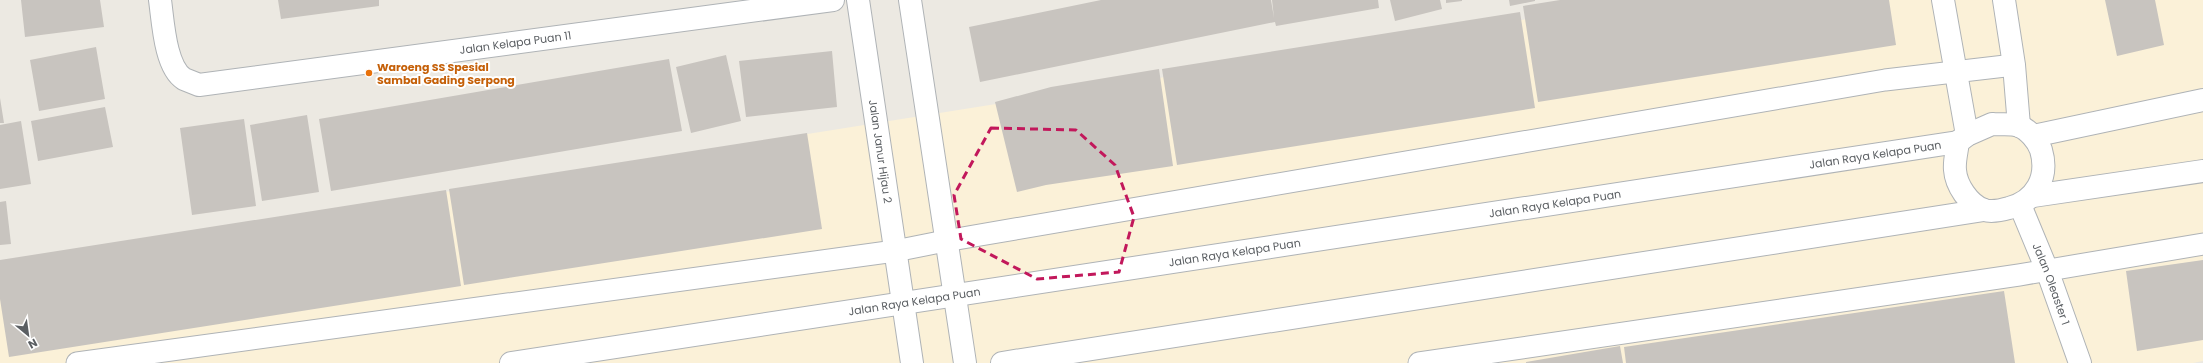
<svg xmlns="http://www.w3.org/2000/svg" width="2203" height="363" viewBox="0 0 2203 363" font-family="Poppins,sans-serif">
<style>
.commercial{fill:#fbf1d8}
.building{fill:#c8c4bf}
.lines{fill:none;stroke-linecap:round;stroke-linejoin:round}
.service-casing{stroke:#afb3b6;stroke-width:23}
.minor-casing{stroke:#afb3b6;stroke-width:24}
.tertiary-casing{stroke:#afb3b6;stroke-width:24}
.service{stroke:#fff;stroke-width:21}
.minor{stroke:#fff;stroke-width:22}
.tertiary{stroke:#fff;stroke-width:22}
.marked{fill:none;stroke:#c2185b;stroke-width:3;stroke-dasharray:8 5;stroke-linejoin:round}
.food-dot{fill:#e8710a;stroke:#fff;stroke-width:1.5}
.labels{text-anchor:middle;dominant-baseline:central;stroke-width:4;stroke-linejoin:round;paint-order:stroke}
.street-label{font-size:11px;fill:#5a5e62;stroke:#fff}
.food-label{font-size:11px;font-weight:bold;fill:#c56008;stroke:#fff;text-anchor:start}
</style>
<rect width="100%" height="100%" fill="#ece9e2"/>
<path class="commercial" d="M 1647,0 L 2203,0 L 2203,361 L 2193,363 L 0,363 L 0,263 Z"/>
<path class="building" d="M 21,0 L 100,0 L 104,27 L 25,37 Z
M 278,0 L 379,0 L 379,6 L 281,19 Z
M 1101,0 L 1271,0 L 1274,18 L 1272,0 L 1378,0 L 1379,8 L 1276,26 L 1275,22 L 980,82 L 969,27 Z
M 1390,0 L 1440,0 L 1442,9 L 1395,21 Z
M 1446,0 L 1462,0 L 1462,1 L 1446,3 Z
M 1509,0 L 1535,0 L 1535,1 L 1510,6 Z
M 1560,0 L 1889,0 L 1896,45 L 1538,102 L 1523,6 Z
M 2105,0 L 2155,0 L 2164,45 L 2117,56 Z
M 1520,12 L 1535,108 L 1177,165 L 1162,69 Z
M 96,47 L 105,99 L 39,111 L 30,60 Z
M 832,51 L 837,107 L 746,117 L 739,61 Z
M 726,55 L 741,121 L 691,133 L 676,67 Z
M 669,59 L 682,131 L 331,191 L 319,119 Z
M 1159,69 L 1173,166 L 1046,185 L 1017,192 L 995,102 L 1051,87 Z
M 0,98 L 4,123 L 0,123 Z
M 105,107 L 113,147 L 38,161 L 31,121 Z
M 307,115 L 319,192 L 262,201 L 250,125 Z
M 244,119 L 256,206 L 192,215 L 180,128 Z
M 21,121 L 31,184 L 0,189 L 0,125 Z
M 807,133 L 822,229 L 464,285 L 449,189 Z
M 446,190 L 461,286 L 9,357 L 0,299 L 0,260 Z
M 6,201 L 11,244 L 0,245 L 0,202 Z
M 2203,260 L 2203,340 L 2137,351 L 2126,271 Z
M 2004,291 L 2015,363 L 1626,363 L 1624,347 Z
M 1620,346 L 1623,363 L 1526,363 L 1526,362 Z"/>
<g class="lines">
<defs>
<path id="service" d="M 77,363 L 895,251 L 945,241 L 1885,80 L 2014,65
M 1419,363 L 2019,275 L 2203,244"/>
<g id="minor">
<path id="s1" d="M 160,0 C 163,21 165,67 184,79 C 189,81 194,83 199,85 L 833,0"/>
<path id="s2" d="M 858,0 L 912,363"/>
<path d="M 910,0 L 965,363"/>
<path id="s3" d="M 2020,205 L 2047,270 L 2080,363"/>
</g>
<g id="tertiary">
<path d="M 1943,0 L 1967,135"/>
<path d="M 2004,0 L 2014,65 L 2019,126"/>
<path d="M 1992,124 C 2000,125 2012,123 2019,126 C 2028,129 2038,141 2041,150 C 2049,177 2036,201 2009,208 C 2002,210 1991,212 1984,210 C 1969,205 1956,185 1955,170 C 1954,161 1957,151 1958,142 L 1967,135 Z"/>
<path d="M 2033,136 L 2203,100"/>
<path d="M 2033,196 L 2203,171"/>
<path id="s4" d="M 511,363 L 1958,142"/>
<path d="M 1002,363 L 1984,210"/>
</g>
</defs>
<use href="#service" class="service-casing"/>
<use href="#minor" class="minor-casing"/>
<use href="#tertiary" class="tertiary-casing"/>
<use href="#service" class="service"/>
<use href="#minor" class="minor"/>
<use href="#tertiary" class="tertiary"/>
</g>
<path class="marked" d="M 991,128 L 1076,130 L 1115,165 L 1134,217 L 1119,272 L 1037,279 L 961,239 L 954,195 Z"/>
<circle class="food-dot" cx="369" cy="73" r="4"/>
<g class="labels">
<g class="street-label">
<text stroke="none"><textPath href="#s1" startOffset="420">Jalan Kelapa Puan 11</textPath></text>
<text stroke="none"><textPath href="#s2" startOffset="153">Jalan Janur Hijau 2</textPath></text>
<text stroke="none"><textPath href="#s4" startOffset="1380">Jalan Raya Kelapa Puan</textPath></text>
<text stroke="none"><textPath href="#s4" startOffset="1056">Jalan Raya Kelapa Puan</textPath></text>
<text stroke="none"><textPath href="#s4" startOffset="732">Jalan Raya Kelapa Puan</textPath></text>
<text stroke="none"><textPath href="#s3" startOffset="85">Jalan Oleaster 1</textPath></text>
<text stroke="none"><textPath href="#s4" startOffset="408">Jalan Raya Kelapa Puan</textPath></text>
</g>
<g class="food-label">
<text x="377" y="67">Waroeng SS Spesial<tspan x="377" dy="13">Sambal Gading Serpong</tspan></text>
</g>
</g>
<g transform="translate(28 335) rotate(151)" stroke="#ffffff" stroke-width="3" paint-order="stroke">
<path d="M0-3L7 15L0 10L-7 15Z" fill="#5a5e62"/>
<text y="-6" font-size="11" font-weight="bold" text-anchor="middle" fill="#5a5e62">N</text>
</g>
</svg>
